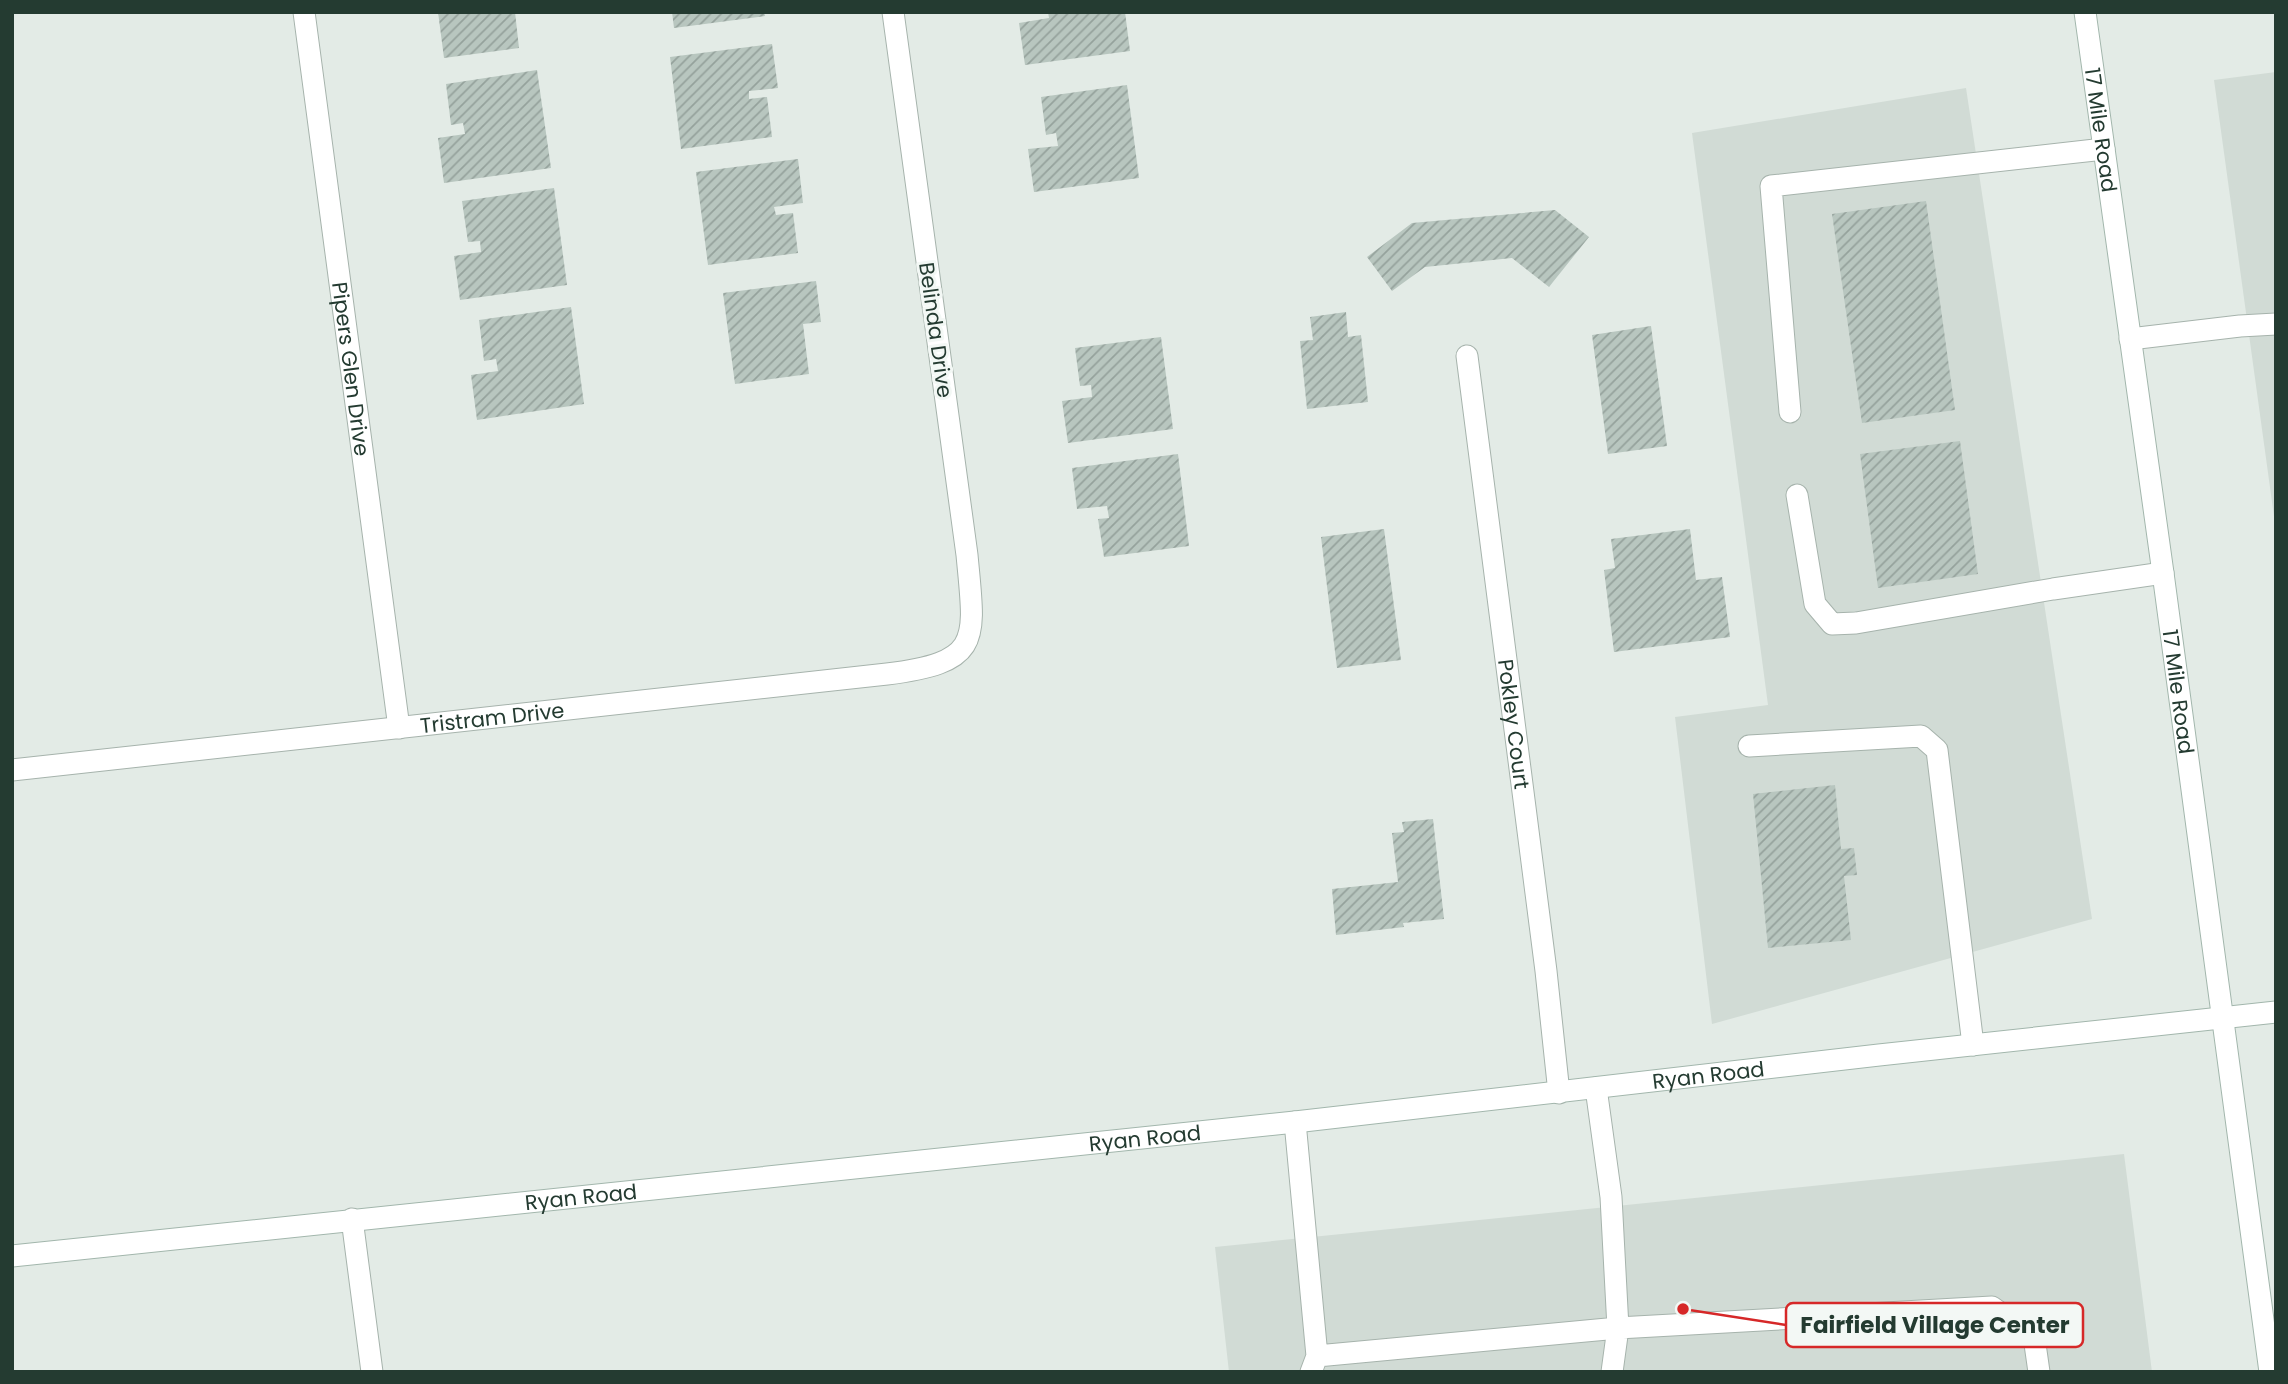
<svg xmlns="http://www.w3.org/2000/svg" width="2288" height="1384" viewBox="0 0 2288 1384" font-family="Poppins,sans-serif">
<style>
.built{fill:#d1dbd5}
.building{fill:url(#building-hatch)}
.lines{fill:none;stroke-linecap:round;stroke-linejoin:round}
.service-casing{stroke:#a6b3ac;stroke-width:23}
.minor-casing{stroke:#a6b3ac;stroke-width:23}
.secondary-casing{stroke:#a2b6ac;stroke-width:23}
.service{stroke:#fff;stroke-width:21}
.minor{stroke:#fff;stroke-width:21}
.secondary{stroke:#fff;stroke-width:21}
.labels{text-anchor:middle;dominant-baseline:central;stroke-width:6;stroke-linejoin:round;paint-order:stroke}
.street-label{font-size:21px;fill:#243b31;stroke:#f3f8f5}
.leader{fill:none;stroke:#d62828;stroke-width:2.5}
.callout-dot{fill:#d62828;stroke:#f3f8f5;stroke-width:2.5}
.callout{fill:#f3f8f5;stroke:#d62828;stroke-width:2.5}
.callout-label{font-size:23px;text-anchor:middle;font-weight:bold;fill:#243b31}
</style>
<defs>
<pattern id="building-hatch" width="6" height="6" patternUnits="userSpaceOnUse" patternTransform="scale(1.75)"><rect width="6" height="6" fill="#b8c6bf"/><path d="M-1 1l2-2M0 6l6-6M5 7l2-2" fill="none" stroke="#95a29c"/></pattern>
</defs>
<rect width="100%" height="100%" fill="#e3ebe6"/>
<path class="built" d="M 2276,72 L 2276,531 L 2214,80 Z
M 1966,88 L 2092,919 L 1712,1024 L 1675,717 L 1768,705 L 1692,133 Z
M 2124,1154 L 2152,1372 L 1229,1372 L 1215,1247 Z"/>
<path class="building" d="M 438,12 L 515,12 L 519,48 L 444,58 Z
M 672,12 L 764,12 L 765,16 L 674,28 Z
M 1048,12 L 1125,12 L 1130,51 L 1025,65 L 1019,23 L 1049,18 Z
M 772,44 L 778,88 L 749,91 L 749,99 L 767,97 L 772,137 L 681,149 L 670,57 Z
M 537,70 L 551,168 L 444,183 L 438,138 L 465,134 L 463,123 L 451,125 L 446,84 Z
M 1127,85 L 1139,178 L 1034,192 L 1028,149 L 1058,146 L 1056,133 L 1046,135 L 1041,97 Z
M 798,159 L 803,203 L 774,207 L 776,215 L 793,213 L 798,253 L 708,265 L 696,172 Z
M 554,188 L 567,285 L 460,300 L 454,256 L 481,252 L 480,241 L 468,242 L 462,201 Z
M 1926,201 L 1955,410 L 1862,423 L 1832,214 Z
M 1555,210 L 1589,237 L 1549,287 L 1512,258 L 1425,267 L 1392,291 L 1367,257 L 1412,223 Z
M 816,281 L 821,322 L 803,324 L 809,374 L 735,384 L 723,293 Z
M 571,307 L 584,404 L 477,420 L 471,375 L 498,371 L 496,359 L 484,361 L 479,320 Z
M 1346,312 L 1348,337 L 1361,335 L 1368,402 L 1307,409 L 1300,341 L 1313,340 L 1310,317 Z
M 1651,326 L 1667,446 L 1608,454 L 1592,335 Z
M 1161,337 L 1173,429 L 1068,443 L 1062,401 L 1092,397 L 1091,385 L 1080,386 L 1075,348 Z
M 1960,441 L 1978,574 L 1878,588 L 1860,454 Z
M 1178,454 L 1189,546 L 1104,557 L 1098,519 L 1109,518 L 1107,506 L 1077,509 L 1072,468 Z
M 1384,529 L 1401,660 L 1337,668 L 1321,537 Z
M 1690,529 L 1696,580 L 1722,577 L 1730,637 L 1614,652 L 1604,570 L 1615,568 L 1611,539 Z
M 1835,785 L 1841,849 L 1854,848 L 1857,875 L 1844,876 L 1851,940 L 1768,948 L 1753,794 Z
M 1433,819 L 1444,919 L 1403,923 L 1404,927 L 1336,935 L 1332,889 L 1398,882 L 1392,833 L 1404,832 L 1402,822 Z"/>
<g class="lines">
<defs>
<path id="service" d="M 2130,339 L 2240,326 L 2276,324
M 1790,412 L 1771,186 L 2104,149
M 1797,495 L 1815,604 L 1832,624 L 1856,623 L 2053,589 L 2163,573
M 1749,746 L 1921,736 L 1937,750 L 1973,1045
M 1295,1122 L 1317,1356
M 352,1219 L 372,1372
M 1311,1372 L 1317,1356 L 1618,1328 L 1611,1197 L 1596,1088
M 1612,1372 L 1618,1328 L 1992,1307 L 2034,1337 L 2039,1372"/>
<g id="minor">
<path id="s1" d="M 304,12 L 399,728"/>
<path id="s2" d="M 1467,356 L 1546,971 L 1559,1093"/>
<path id="s3" d="M 12,770 L 887,674 C 983,662 975,641 967,555 L 893,12"/>
</g>
<g id="secondary">
<path id="s4" d="M 2085,12 L 2163,573 L 2270,1372"/>
<path id="s5" d="M 12,1256 L 1295,1122 L 1879,1055 L 2276,1012"/>
</g>
</defs>
<use href="#service" class="service-casing"/>
<use href="#minor" class="minor-casing"/>
<use href="#secondary" class="secondary-casing"/>
<use href="#service" class="service"/>
<use href="#minor" class="minor"/>
<use href="#secondary" class="secondary"/>
</g>
<g class="labels">
<g class="street-label">
<text stroke="none"><textPath href="#s4" startOffset="119">17 Mile Road</textPath></text>
<text transform="translate(936 330) rotate(82)">Belinda Drive</text>
<text stroke="none"><textPath href="#s1" startOffset="360">Pipers Glen Drive</textPath></text>
<text stroke="none"><textPath href="#s4" startOffset="686">17 Mile Road</textPath></text>
<text stroke="none"><textPath href="#s3" startOffset="483">Tristram Drive</textPath></text>
<text stroke="none"><textPath href="#s2" startOffset="371">Pokley Court</textPath></text>
<text stroke="none"><textPath href="#s5" startOffset="1706">Ryan Road</textPath></text>
<text stroke="none"><textPath href="#s5" startOffset="1139">Ryan Road</textPath></text>
<text stroke="none"><textPath href="#s5" startOffset="572">Ryan Road</textPath></text>
</g>
</g>
<path class="leader" d="M1683 1309L1786 1325"/>
<circle class="callout-dot" cx="1683" cy="1309" r="7"/>
<rect class="callout" x="1786" y="1303" width="297" height="44" rx="7"/>
<g class="callout-label">
<text x="1935" y="1333">Fairfield Village Center</text>
</g>
<rect width="2288" height="1384" fill="none" stroke="#243b31" stroke-width="28"/>
</svg>
